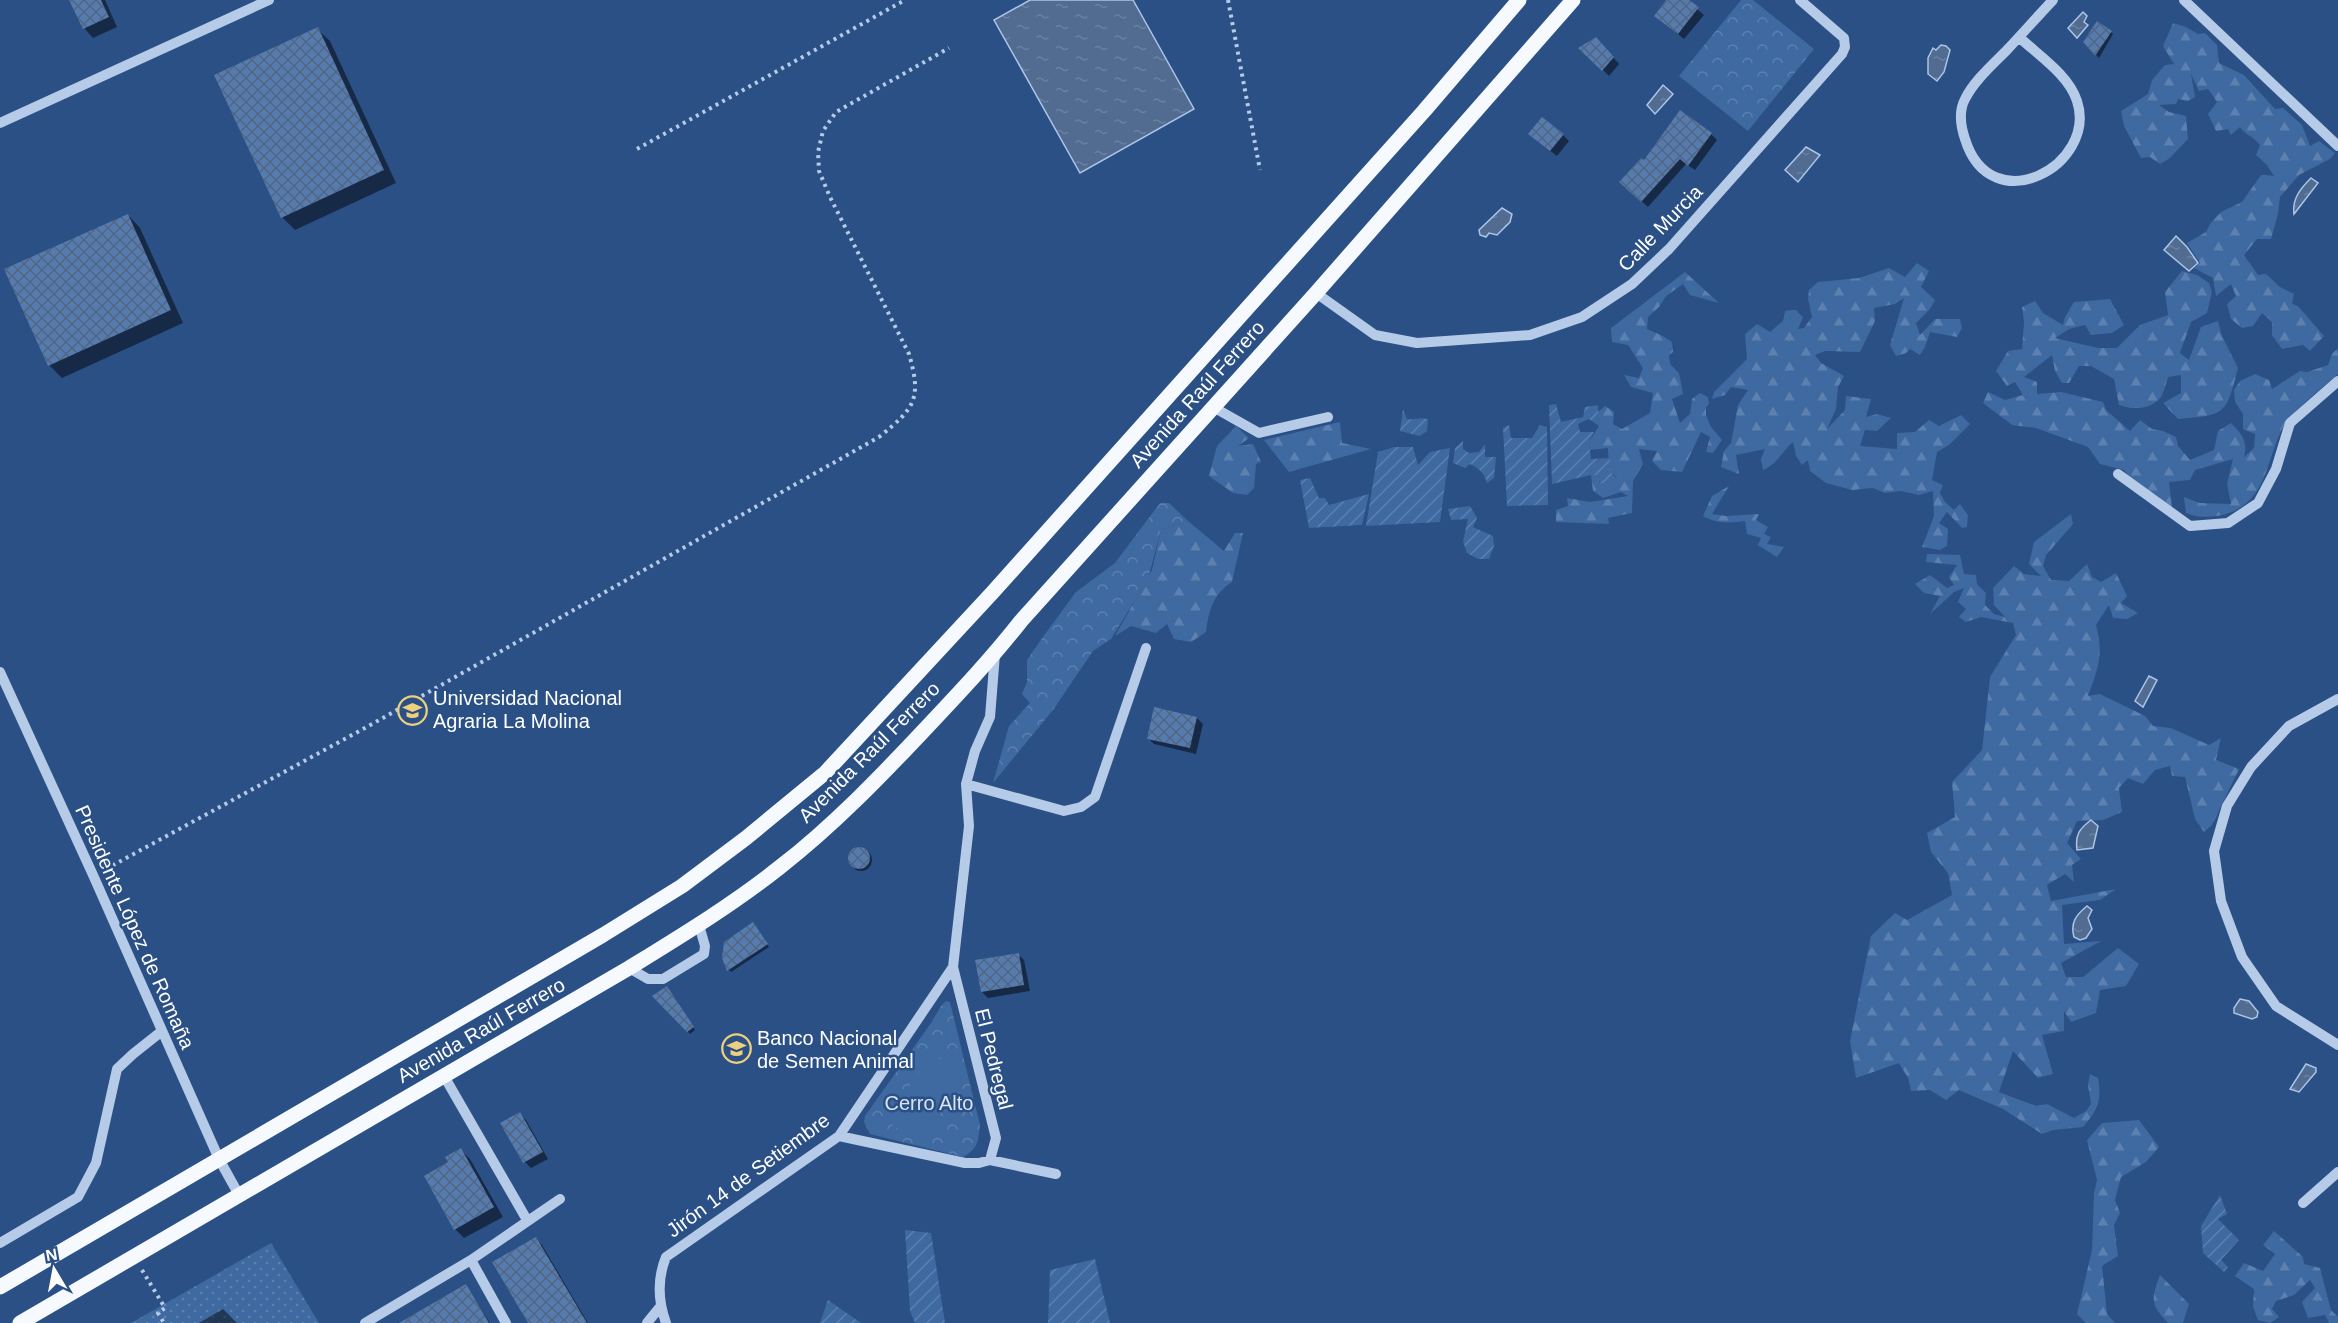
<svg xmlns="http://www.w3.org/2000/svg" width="2338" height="1323" viewBox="0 0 2338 1323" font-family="Helvetica,sans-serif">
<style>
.grass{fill:url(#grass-dots)}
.forest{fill:url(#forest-firs)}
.park{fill:url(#park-crowns)}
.garden{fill:url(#garden-furrows)}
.pitch{fill:#3f69a1}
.water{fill:url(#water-ripples);stroke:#aac5e7;stroke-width:1.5}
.shadow{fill:#0007}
.building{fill:url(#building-cross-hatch)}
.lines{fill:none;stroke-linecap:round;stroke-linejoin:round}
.path{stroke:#b5cbe7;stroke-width:4;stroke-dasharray:3 4.5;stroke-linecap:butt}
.minor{stroke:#b5cbe7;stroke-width:10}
.major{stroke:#f6f9fe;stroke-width:15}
.labels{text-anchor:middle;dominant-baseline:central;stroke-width:5;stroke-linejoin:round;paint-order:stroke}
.street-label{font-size:20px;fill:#fff;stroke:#2a5085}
.poi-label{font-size:20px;fill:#fff;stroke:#2a5085;text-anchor:start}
.park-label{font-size:20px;fill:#d8e5f6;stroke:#2a5085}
</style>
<defs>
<pattern id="grass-dots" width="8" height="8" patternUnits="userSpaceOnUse" patternTransform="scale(1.5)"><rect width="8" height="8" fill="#3f69a1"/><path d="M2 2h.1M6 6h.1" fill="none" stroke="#5c80af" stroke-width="1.8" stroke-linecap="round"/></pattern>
<pattern id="forest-firs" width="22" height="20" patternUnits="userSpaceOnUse" patternTransform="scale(1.5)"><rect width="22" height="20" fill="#3f69a1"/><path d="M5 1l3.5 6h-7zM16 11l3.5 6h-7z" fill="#5c80af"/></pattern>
<pattern id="park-crowns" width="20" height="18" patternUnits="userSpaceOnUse" patternTransform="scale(1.5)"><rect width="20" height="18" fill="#3f69a1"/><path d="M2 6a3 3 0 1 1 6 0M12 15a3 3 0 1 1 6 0" fill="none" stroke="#5c80af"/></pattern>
<pattern id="garden-furrows" width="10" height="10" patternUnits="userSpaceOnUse" patternTransform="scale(1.5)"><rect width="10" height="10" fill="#3f69a1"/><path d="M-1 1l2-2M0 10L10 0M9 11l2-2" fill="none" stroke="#5c80af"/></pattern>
<pattern id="water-ripples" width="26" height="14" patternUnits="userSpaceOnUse" patternTransform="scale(1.5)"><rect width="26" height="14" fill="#516b91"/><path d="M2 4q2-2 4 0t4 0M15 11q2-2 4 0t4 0" fill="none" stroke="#6b81a2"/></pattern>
<pattern id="building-cross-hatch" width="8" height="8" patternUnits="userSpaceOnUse" patternTransform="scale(1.5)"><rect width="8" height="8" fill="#567bae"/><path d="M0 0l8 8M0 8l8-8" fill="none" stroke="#526682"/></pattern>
</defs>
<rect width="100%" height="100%" fill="#2a5085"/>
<path class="grass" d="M 271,1243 L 319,1323 L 131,1323 Z"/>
<path class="forest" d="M 2173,23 L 2186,27 L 2198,34 L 2205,33 L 2217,45 L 2219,63 L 2244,75 L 2275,109 L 2283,108 L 2302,125 L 2310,146 L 2319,141 L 2335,153 L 2330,159 L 2299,175 L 2280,197 L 2278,214 L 2271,239 L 2257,239 L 2244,255 L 2258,275 L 2266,274 L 2280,287 L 2294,294 L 2292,304 L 2298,306 L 2324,336 L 2310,351 L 2303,345 L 2282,349 L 2272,335 L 2272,322 L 2262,313 L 2253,326 L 2242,328 L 2231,319 L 2227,304 L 2236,296 L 2231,284 L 2216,296 L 2213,278 L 2194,268 L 2200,263 L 2187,243 L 2206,232 L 2210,224 L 2221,212 L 2242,202 L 2261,175 L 2274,176 L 2267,165 L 2256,155 L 2260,145 C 2252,135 2246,136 2240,127 L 2231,135 L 2228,129 L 2216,131 L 2208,114 L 2217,102 L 2208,89 L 2199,91 L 2191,74 L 2195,97 L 2188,101 L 2178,99 L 2176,104 L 2159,105 L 2169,112 L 2186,116 L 2188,139 L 2170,158 L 2160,164 L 2150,157 L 2141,158 L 2124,126 L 2121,111 L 2148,94 L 2152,80 L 2165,65 L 2174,64 L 2163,46 Z
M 1917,263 L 1929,271 L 1921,287 L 1935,300 L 1930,309 L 1916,323 L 1920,335 L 1935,319 L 1960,319 L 1962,328 L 1957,337 L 1930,332 L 1925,347 L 1920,355 L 1910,349 L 1906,353 L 1896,356 L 1890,345 L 1904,298 L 1895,304 L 1874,308 L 1875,321 L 1860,352 L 1825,351 L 1815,355 L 1821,363 L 1844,376 L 1838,387 L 1836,409 L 1827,429 L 1845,410 L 1846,396 L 1871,399 L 1866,417 L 1877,414 L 1891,418 L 1877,431 L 1865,430 L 1860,446 L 1897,449 L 1897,433 L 1915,432 L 1929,420 L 1939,426 L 1961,415 L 1970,424 L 1949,445 L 1937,452 L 1932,480 L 1943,485 L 1940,493 L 1945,502 L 1954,510 L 1960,504 L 1968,515 L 1967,527 L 1962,528 L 1947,512 L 1939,523 L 1948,529 L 1947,546 L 1940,550 L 1922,547 L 1934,516 L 1933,491 L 1919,495 L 1900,491 L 1885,493 L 1873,488 L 1852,490 L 1826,483 L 1810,471 L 1808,460 L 1802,465 L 1796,456 L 1793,442 C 1781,452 1778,464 1763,470 L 1761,459 L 1765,449 L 1736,455 L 1739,474 L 1721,467 L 1724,451 L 1731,443 L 1738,405 L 1748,390 L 1731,387 L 1725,395 L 1712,399 L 1714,392 L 1747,359 L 1745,334 L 1757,324 L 1770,332 L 1783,321 L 1785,311 L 1796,310 L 1803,317 L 1798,329 L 1804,328 L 1812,317 L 1808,299 L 1809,290 L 1818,282 L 1859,278 L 1889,268 L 1905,277 Z
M 2182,271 L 2197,275 L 2209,283 L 2212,292 L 2207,313 L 2191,322 L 2180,353 L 2189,360 L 2201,327 L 2218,321 L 2222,336 L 2238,368 C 2226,415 2226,415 2178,419 L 2163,403 L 2181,393 L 2181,375 L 2168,377 C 2166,383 2164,392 2161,397 C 2151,410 2133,410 2119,405 L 2114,379 L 2091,366 L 2079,366 L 2069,383 L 2062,383 L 2055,371 L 2052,355 L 2024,377 L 2037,382 L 2037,394 L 2061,392 L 2103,402 L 2106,410 L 2130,431 L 2140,420 L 2152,429 L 2163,431 L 2176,437 L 2178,446 L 2190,460 L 2214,450 L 2218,431 L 2231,423 C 2242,434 2248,441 2244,457 L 2254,448 L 2255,434 L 2243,429 L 2243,414 L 2235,402 L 2234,390 L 2240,381 L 2255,374 L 2269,380 L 2272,389 L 2300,371 L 2307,372 L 2328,365 L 2332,354 L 2338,348 L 2338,374 C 2327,384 2290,413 2284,425 C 2265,460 2268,508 2217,516 C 2205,517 2198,518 2186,513 L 2184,497 L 2200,503 L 2231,504 L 2227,484 L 2233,459 L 2195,470 L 2190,480 L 2169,482 L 2172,507 L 2130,478 L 2124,470 L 2100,464 L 2088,447 L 2036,428 L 2012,425 L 1983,403 L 1988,392 L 2005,400 L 2023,395 L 2015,382 L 2007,386 L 1996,371 L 2008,351 L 2022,349 L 2024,322 L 2022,307 L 2035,301 L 2043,313 L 2063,325 L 2065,317 L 2074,302 L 2110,299 L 2124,325 L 2112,333 L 2091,335 L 2085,325 L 2069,329 L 2055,338 L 2098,348 L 2117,348 L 2140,325 L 2168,315 L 2165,292 Z
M 1685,272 L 1719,303 L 1690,295 L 1683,284 L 1666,296 L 1659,307 L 1648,317 L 1647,329 L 1663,336 L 1672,342 L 1673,352 L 1669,355 L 1670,364 L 1679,373 L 1683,394 L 1672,399 L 1680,423 L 1690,414 L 1692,399 L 1700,393 L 1708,397 L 1709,404 L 1706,407 L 1706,415 L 1711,427 L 1722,440 L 1713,453 L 1706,452 L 1710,437 L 1701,432 L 1682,472 L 1661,470 L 1652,461 L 1657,451 L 1639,449 L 1643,464 L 1633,481 L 1632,513 L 1608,518 L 1609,524 L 1556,522 L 1556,510 L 1568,506 L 1567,498 L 1590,502 L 1628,496 L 1621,492 L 1603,498 L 1593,491 L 1591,475 L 1598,474 L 1600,484 L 1617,478 L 1609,470 L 1608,448 L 1590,450 L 1589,442 L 1599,426 L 1598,412 L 1605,406 L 1614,412 L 1613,424 L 1622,429 L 1650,413 L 1653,393 L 1631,387 L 1624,375 L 1639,378 L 1643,368 L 1628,345 L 1612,342 L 1611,328 Z
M 1340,422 L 1342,443 L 1371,449 L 1289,472 L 1264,440 Z
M 1236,426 L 1249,438 L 1238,446 L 1253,444 L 1261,462 L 1256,464 L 1254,488 L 1247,495 L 1233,493 L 1209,476 L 1217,446 Z
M 1729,486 L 1712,514 L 1726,516 L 1759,514 L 1756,520 L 1768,527 L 1764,534 L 1771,537 L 1767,544 L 1784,547 L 1777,557 L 1758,545 L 1761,538 L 1747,534 L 1745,521 C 1730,523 1717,524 1703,516 L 1712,496 Z
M 2071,514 L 2073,524 L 2046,555 L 2043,566 L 2051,580 L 2069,581 L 2087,564 L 2092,577 L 2101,582 L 2116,573 L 2127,596 L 2121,603 L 2138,613 L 2127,619 L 2113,618 L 2109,605 L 2096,625 C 2104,654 2098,669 2088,696 L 2100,694 L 2145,716 L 2153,726 L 2171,728 L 2209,745 L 2221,738 L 2216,760 L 2239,769 L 2212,825 L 2204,832 L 2195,819 L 2185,777 L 2172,776 L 2170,766 L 2155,770 L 2143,784 L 2128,778 L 2119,788 L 2122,812 L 2103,820 L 2077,821 L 2067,843 L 2081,859 L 2072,865 L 2074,882 L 2065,874 L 2047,885 L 2051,901 L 2116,889 L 2100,900 L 2062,905 L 2064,944 L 2101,941 L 2061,963 L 2066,977 L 2083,977 L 2118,948 L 2139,964 L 2126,986 L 2100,990 L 2096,1013 L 2071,1022 L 2064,1011 L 2064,1031 L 2042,1035 L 2053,1074 L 2038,1078 L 2013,1051 L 1999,1092 L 2036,1106 L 2047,1104 L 2074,1118 L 2086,1111 L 2091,1104 L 2088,1085 L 2090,1074 L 2098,1078 C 2102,1102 2098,1109 2083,1127 L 2053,1130 L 2042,1134 L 2003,1109 L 1959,1090 L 1946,1100 L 1930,1090 L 1911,1091 L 1908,1078 L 1899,1063 L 1856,1078 L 1850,1041 L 1871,936 L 1895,913 L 1907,920 L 1952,895 L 1948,873 L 1931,852 L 1927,833 L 1955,817 L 1952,782 L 1982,750 L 1990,677 L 2016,635 L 2013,623 L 1981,617 L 1966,622 L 1959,617 L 1966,609 L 1958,602 L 1964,588 L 1954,592 L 1930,614 L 1940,596 L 1924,593 L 1915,584 L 1930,575 L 1947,588 L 1954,585 L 1949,577 L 1957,565 L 1926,562 L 1927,554 L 1960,555 L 1964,574 L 1976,575 L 1977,584 L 1986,593 L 1985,605 L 1994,614 L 2005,617 L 1994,605 L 1993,588 L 2014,566 L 2024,574 L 2041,576 L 2029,564 L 2034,542 Z
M 1188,521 L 1224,551 L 1235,533 L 1243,533 L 1232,582 C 1213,594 1209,610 1206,632 L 1191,642 L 1174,639 L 1167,624 L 1156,633 L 1131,626 L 1115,636 L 1152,570 L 1161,530 Z
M 2139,1120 L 2159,1147 L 2146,1162 L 2121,1177 L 2115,1200 L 2120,1213 L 2114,1225 L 2118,1256 L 2102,1266 L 2107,1314 L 2115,1323 L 2086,1323 L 2077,1314 L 2092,1250 L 2094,1193 L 2097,1180 L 2087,1140 L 2102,1123 Z
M 2274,1231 L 2303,1257 L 2304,1264 L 2320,1268 L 2331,1310 L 2338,1317 L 2338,1323 L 2329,1323 L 2325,1315 L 2308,1318 L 2302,1302 L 2315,1288 L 2310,1280 L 2294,1295 L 2276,1301 L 2272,1309 L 2279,1317 L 2270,1323 L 2258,1320 L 2253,1307 L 2254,1289 L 2235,1276 L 2244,1263 L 2263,1271 L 2275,1254 L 2263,1245 Z
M 2160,1275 L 2189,1304 L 2183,1323 L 2168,1323 C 2150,1304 2151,1299 2160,1275 Z"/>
<path class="park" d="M 1741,0 L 1753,0 L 1814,49 L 1748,131 L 1679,76 Z
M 1160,503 L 1169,503 L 1188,521 L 1161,530 L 1148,579 L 1111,639 L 1093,651 L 1053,710 L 993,783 L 1009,726 L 1030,703 L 1022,694 L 1027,682 L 1027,660 L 1045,634 L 1076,592 L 1115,563 Z
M 946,1001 L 950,1002 L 980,1125 C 978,1141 979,1148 963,1157 L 870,1134 L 864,1122 L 865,1116 L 931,1023 L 941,1006 Z"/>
<path class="garden" d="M 1556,404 L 1561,422 L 1583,417 L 1585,407 L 1598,405 L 1599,426 L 1589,419 L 1578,424 L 1580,432 L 1594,432 L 1589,442 L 1591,459 L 1610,458 L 1609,470 L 1617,479 L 1600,484 L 1598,475 L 1591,475 L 1552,484 L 1549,405 Z
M 1403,409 L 1407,419 C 1415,420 1420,417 1428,419 L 1427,431 L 1420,436 L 1400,431 Z
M 1509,425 L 1511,438 L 1532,438 L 1540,425 L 1547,427 L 1548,505 L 1507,506 L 1503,428 Z
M 1463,441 L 1463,449 L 1469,453 L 1479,452 L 1485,444 L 1485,457 L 1496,457 L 1494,478 L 1487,483 C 1484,473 1480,469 1470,464 L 1465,468 L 1453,463 L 1455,448 Z
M 1394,447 L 1413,447 L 1418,465 L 1430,452 L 1450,448 L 1440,522 L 1366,526 L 1378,452 Z
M 1310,478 L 1319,498 L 1325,498 L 1329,505 L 1369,494 L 1362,525 L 1309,528 L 1300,480 Z
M 1470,506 L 1477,518 L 1473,527 L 1493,536 L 1494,546 L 1489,559 L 1478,559 L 1467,553 L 1463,541 L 1468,519 L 1451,520 L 1448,509 Z
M 2220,1195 L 2227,1214 L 2218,1219 L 2239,1240 L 2221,1260 L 2228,1267 L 2224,1272 L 2203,1253 L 2201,1226 Z
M 905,1230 L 931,1233 L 945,1323 L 915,1323 L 910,1311 Z
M 1095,1259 L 1110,1323 L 1048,1323 L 1050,1270 Z
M 828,1300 L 861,1323 L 820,1323 Z"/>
<path class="pitch" d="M 932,1053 L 965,1075 L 919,1143 L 886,1121 Z"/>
<path class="water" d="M 1030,0 L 1133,0 L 1194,109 L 1080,173 L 994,20 Z
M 2083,12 L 2087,16 L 2084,22 L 2088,25 L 2077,38 L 2068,28 Z
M 1941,45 L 1946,46 L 1950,50 L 1944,72 L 1937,81 L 1928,74 L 1928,58 L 1933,48 L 1936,50 Z
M 1663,85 L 1673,94 L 1655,114 L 1647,105 Z
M 1806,147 L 1820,155 L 1798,182 L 1785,170 Z
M 2311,178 L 2318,183 L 2294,214 C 2292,199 2300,189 2311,178 Z
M 1502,208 L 1512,214 L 1510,222 L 1497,235 L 1489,233 L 1486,237 L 1480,235 L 1479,230 Z
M 2176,236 L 2187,247 L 2198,263 L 2189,271 L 2164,250 Z
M 2149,676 L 2157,680 L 2143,707 L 2135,701 Z
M 2091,820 L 2098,826 L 2093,848 L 2077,850 C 2075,835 2079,829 2091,820 Z
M 2087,906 L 2092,910 L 2088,918 L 2092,929 L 2086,938 L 2080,940 L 2074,937 C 2070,923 2076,915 2087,906 Z
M 2240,999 L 2249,1001 L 2258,1012 L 2257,1017 L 2252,1019 L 2234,1013 L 2234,1008 Z
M 2306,1064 L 2316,1068 L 2316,1072 L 2299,1092 L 2290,1089 Z"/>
<path class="shadow" d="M 71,0 L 105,0 L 117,27 L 93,38 L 84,28 Z
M 1668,0 L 1686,0 L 1704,15 L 1684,39 L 1656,16 Z
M 317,29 L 330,41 L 396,183 L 295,230 L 282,217 Z
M 2111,32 L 2113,34 L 2099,58 L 2085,42 Z
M 1602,45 L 1619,64 L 1609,76 L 1581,48 Z
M 1711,134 L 1717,140 L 1695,170 L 1686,164 L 1648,207 L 1627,188 Z
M 1563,135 L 1569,141 L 1557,156 L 1536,140 Z
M 128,215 L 140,228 L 183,323 L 62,378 L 49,365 Z
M 1197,718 L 1203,724 L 1196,754 L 1154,744 L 1148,738 Z
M850 860a11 11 0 1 1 22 0a11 11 0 1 1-22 0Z
M 755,927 L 769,947 L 731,972 L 729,970 Z
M 1018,954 L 1024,960 L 1030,991 L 988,998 L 982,992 Z
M 669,991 L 695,1030 L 690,1034 L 655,996 Z
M 520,1114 L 526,1120 L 548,1159 L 531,1168 L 525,1162 L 502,1123 Z
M 461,1150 L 470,1159 L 503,1217 L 464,1238 L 455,1229 L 450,1163 Z
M 536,1239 L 542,1245 L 588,1323 L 530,1323 Z
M 466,1286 L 490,1323 L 401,1323 Z
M 223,1309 L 237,1323 L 199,1323 Z"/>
<path class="building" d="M 69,0 L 101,0 L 109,17 L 83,29 Z
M 1666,0 L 1689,0 L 1699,7 L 1678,34 L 1654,16 Z
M 2097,21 L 2112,31 L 2095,56 L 2083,42 Z
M 318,27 L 384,170 L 281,218 L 214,75 Z
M 1596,37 L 1614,57 L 1602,71 L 1578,48 Z
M 1680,110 L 1712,133 L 1688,166 L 1680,159 L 1641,202 L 1619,182 L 1641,158 L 1644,160 Z
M 1542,117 L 1564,134 L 1550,151 L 1528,134 Z
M 128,214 L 171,310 L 48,366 L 4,269 Z
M 1154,707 L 1197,717 L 1190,748 L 1147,739 Z
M848 858a11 11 0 1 1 22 0a11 11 0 1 1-22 0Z
M 753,922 L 768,944 L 727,971 L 722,958 L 724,942 Z
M 1019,953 L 1024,985 L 981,992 L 975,960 Z
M 667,986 L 694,1027 L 687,1032 L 652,996 Z
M 520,1112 L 543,1152 L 523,1163 L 500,1123 Z
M 461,1148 L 494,1207 L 454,1230 L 424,1176 L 448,1162 L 445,1157 Z
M 536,1237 L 587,1323 L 528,1323 L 492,1262 Z
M 466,1284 L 489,1323 L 399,1323 Z"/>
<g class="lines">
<path class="path" d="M 1228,0 L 1260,170
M 637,149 L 905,0
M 106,869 L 374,723 L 879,437 C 915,408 922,399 909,354 L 830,197 L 819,171 L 818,152 L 823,131 L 836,112 L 949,48
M 142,1270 L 165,1308 L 158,1313 L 164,1323"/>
<path class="minor" d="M 2184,0 L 2338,146
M 2019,37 C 2038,55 2069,75 2077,101 C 2098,165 1991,223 1965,139 C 1961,127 1958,112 1965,99 C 1974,81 1992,65 2006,51 C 2022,34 2037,17 2053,0
M 0,123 L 269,0
M 1316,293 L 1375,335 L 1417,343 L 1530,335 L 1582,317 L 1632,284 L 1669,249 L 1842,54 L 1845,47 L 1844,38 L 1800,0
M 1213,407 L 1259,433 L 1328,417
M 2118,474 L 2190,526 L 2228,523 L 2258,503 L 2276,469 L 2290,423 L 2338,381
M 0,672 L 93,875 L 219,1159 L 239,1195
M 2338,699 L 2289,726 L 2251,767 L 2227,806 L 2214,851 L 2221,901 L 2242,957 L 2276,1006 L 2338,1045
M 966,784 L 1064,811 L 1081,807 L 1095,797 L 1146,648
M 953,967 L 996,1138 L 990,1160
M 629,968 L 648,979 L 663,979 L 704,954 L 705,946 L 699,925
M 444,1076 L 527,1220
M 839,1136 L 965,1163 L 979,1163 L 990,1160 L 1056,1174
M 2303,1203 L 2338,1172
M 0,1243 L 78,1197 L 96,1163 L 117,1069 L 133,1054 L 162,1031
M 471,1260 L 506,1323
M 365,1323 L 471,1260 L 560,1199
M 647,1323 L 660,1307
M 666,1323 C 658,1301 657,1279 666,1257 L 839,1136 L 953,967 L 969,826 L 966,784 L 975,751 L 990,717 L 995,654"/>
<path class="major" d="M 0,1287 L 603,935 L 682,886 L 746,838 L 825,773 L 992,593 L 1424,111 L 1519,0
M 20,1323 L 629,968 C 681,936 732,905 780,867 C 833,826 882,775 928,726 C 960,692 992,658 1021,621 L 1316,293 L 1573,0"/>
</g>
<defs>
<symbol id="university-ring" viewBox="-11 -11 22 22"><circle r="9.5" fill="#2a5085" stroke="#edcf7d" stroke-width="1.5"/><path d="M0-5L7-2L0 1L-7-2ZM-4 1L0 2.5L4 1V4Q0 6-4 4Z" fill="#edcf7d"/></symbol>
</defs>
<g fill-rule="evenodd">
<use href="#university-ring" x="396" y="694" width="33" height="33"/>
<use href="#university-ring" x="720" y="1032" width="33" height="33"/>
</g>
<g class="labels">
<g class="street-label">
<text transform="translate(1660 228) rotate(-46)">Calle Murcia</text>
<text transform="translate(1197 394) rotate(-48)">Avenida Raúl Ferrero</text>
<text transform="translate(869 752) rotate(-45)">Avenida Raúl Ferrero</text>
<text transform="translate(135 927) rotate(66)">Presidente López de Romaña</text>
<text transform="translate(481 1030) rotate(-30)">Avenida Raúl Ferrero</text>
<text transform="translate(994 1059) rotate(76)">El Pedregal</text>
<text transform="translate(748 1175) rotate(-36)">Jirón 14 de Setiembre</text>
</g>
<g class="poi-label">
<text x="433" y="698">Universidad Nacional<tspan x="433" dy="23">Agraria La Molina</tspan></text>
<text x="757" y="1038">Banco Nacional<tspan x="757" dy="23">de Semen Animal</tspan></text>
</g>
<g class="park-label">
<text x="929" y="1103">Cerro Alto</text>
</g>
</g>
<g transform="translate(54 1269) rotate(350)" stroke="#2a5085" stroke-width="4.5" paint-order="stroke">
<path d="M0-4.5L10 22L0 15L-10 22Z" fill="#ffffff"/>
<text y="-9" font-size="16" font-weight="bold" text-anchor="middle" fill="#ffffff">N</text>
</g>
</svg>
